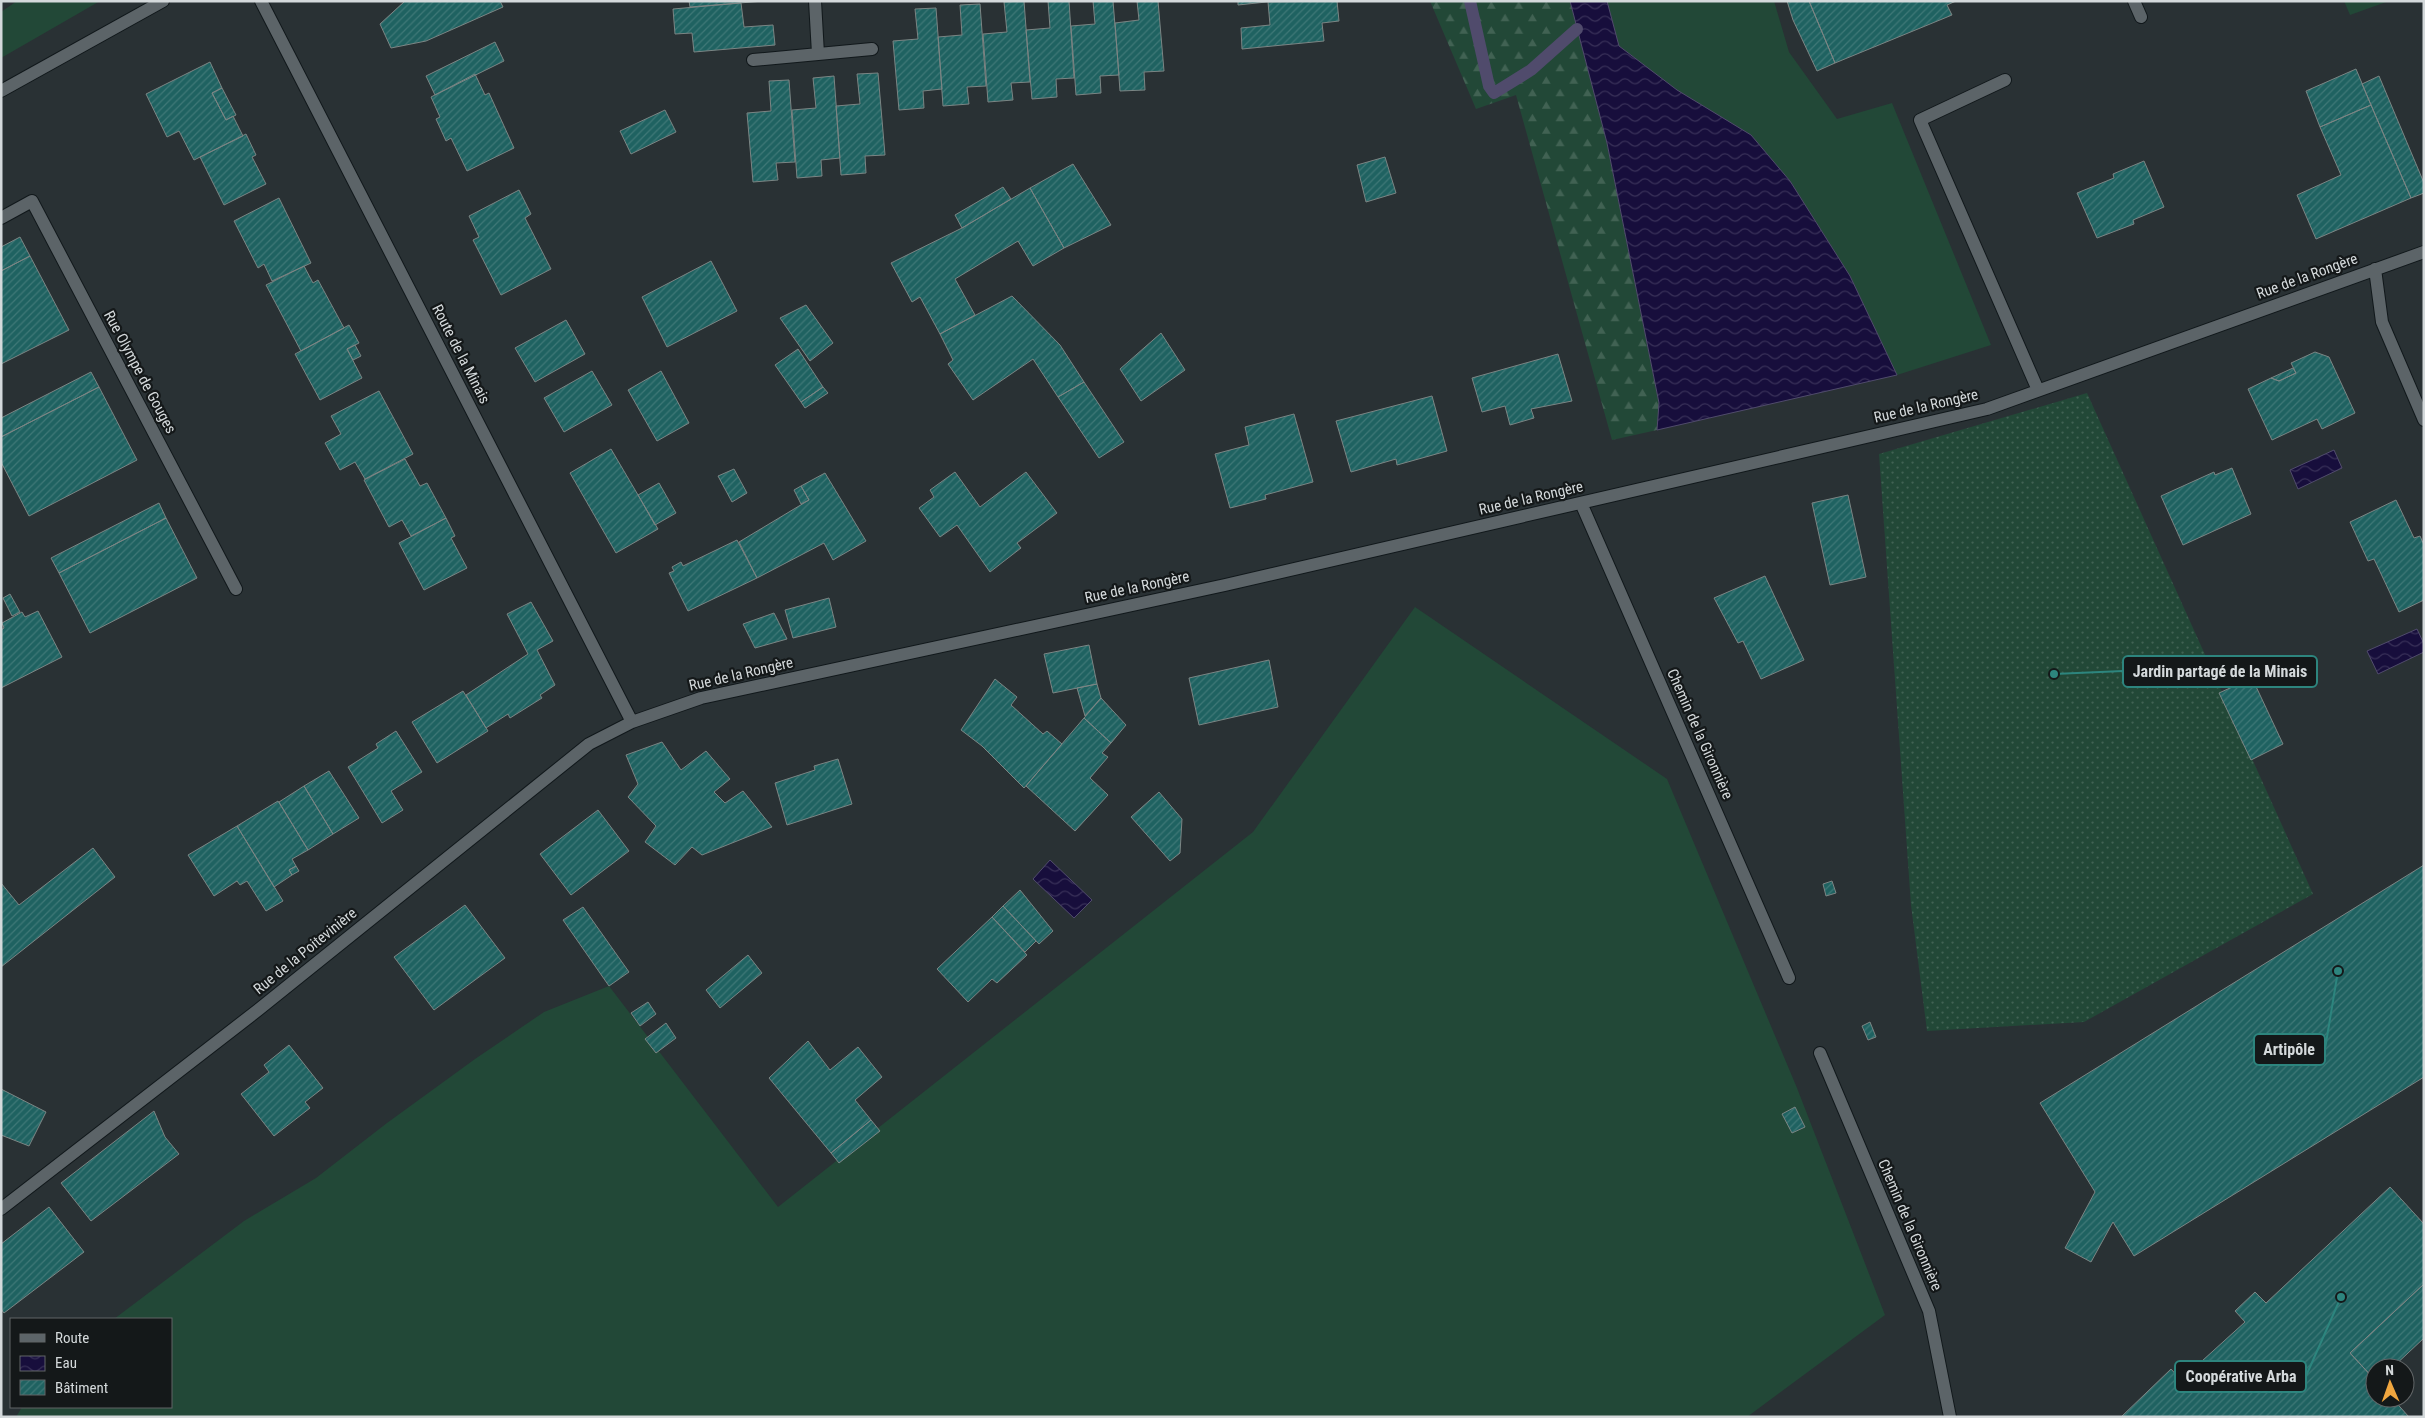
<svg xmlns="http://www.w3.org/2000/svg" width="2425" height="1418" viewBox="0 0 2425 1418" font-family="'Roboto Condensed',sans-serif">
<style>
.grass{fill:#224837}
.forest{fill:url(#forest-firs)}
.garden{fill:url(#garden-dots)}
.water{fill:url(#water-waves);stroke:#504b6c}
.lines{fill:none;stroke-linecap:round;stroke-linejoin:round}
.stream{stroke:#504b6c;stroke-width:12}
.building{fill:url(#building-hatch);stroke:#7b8584}
.minor-casing{stroke:#11181b;stroke-width:14}
.minor{stroke:#5c6468;stroke-width:12}
.labels{text-anchor:middle;dominant-baseline:central;stroke-width:4.5;stroke-linejoin:round;paint-order:stroke}
.street-label{font-size:15px;fill:#d4d9db;stroke:#141819}
.leader{fill:none;stroke:#2d857e;stroke-width:2}
.callout-dot{fill:#2d857e;stroke:#141819;stroke-width:2}
.callout{fill:#141819;stroke:#2d857e;stroke-width:2}
.callout-label{font-size:16px;text-anchor:middle;font-weight:bold;fill:#d4d9db}
</style>
<defs>
<pattern id="forest-firs" width="22" height="20" patternUnits="userSpaceOnUse" patternTransform="scale(1.25)"><rect width="22" height="20" fill="#224837"/><path d="M5 1l3.5 6h-7zM16 11l3.5 6h-7z" fill="#416253"/></pattern>
<pattern id="garden-dots" width="8" height="8" patternUnits="userSpaceOnUse" patternTransform="scale(1.25)"><rect width="8" height="8" fill="#224837"/><path d="M2 2h.1M6 6h.1" fill="none" stroke="#416253" stroke-width="1.8" stroke-linecap="round"/></pattern>
<pattern id="water-waves" width="16" height="10" patternUnits="userSpaceOnUse" patternTransform="scale(1.25)"><rect width="16" height="10" fill="#170e3c"/><path d="M0 5q4-4 8 0t8 0" fill="none" stroke="#383058"/></pattern>
<pattern id="building-hatch" width="6" height="6" patternUnits="userSpaceOnUse" patternTransform="scale(1.25)"><rect width="6" height="6" fill="#1f6261"/><path d="M-1 1l2-2M0 6l6-6M5 7l2-2" fill="none" stroke="#3f7877"/></pattern>
</defs>
<rect width="100%" height="100%" fill="#293134"/>
<path class="grass" d="M 17,1 L 100,1 L 1,58 L 1,12 Z
M 1607,1 L 1774,1 L 1789,52 L 1837,119 L 1892,103 L 1991,345 L 1897,375 L 1850,276 L 1790,181 L 1619,46 Z
M 2344,1 L 2389,1 L 2350,15 Z
M 1415,607 L 1667,779 L 1797,1088 L 1885,1315 L 1747,1417 L 16,1417 L 22,1407 L 171,1407 L 171,1319 L 114,1319 L 244,1221 L 316,1178 L 387,1123 L 475,1059 L 544,1012 L 609,986 L 778,1207 L 1253,832 Z"/>
<path class="forest" d="M 1430,1 L 1570,1 L 1607,143 L 1659,403 L 1657,430 L 1612,440 L 1516,95 L 1476,109 Z"/>
<path class="garden" d="M 2087,393 L 2313,894 L 2084,1022 L 1927,1031 L 1911,905 L 1879,454 Z"/>
<path class="water" d="M 1570,1 L 1607,1 L 1619,46 L 1677,90 L 1751,135 L 1790,181 L 1850,276 L 1897,375 L 1657,430 L 1659,403 L 1607,143 Z
M 2334,450 L 2342,468 L 2298,489 L 2290,470 Z
M 2417,629 L 2424,644 L 2424,652 L 2378,674 L 2367,651 Z
M 1050,860 L 1092,900 L 1074,918 L 1033,879 Z"/>
<g class="lines">
<path class="stream" d="M 1470,1 L 1489,86 L 1494,93 L 1531,70 L 1577,29"/>
</g>
<path class="building" d="M 405,1 L 500,1 L 503,7 L 426,41 L 391,48 L 380,24 Z
M 689,1 L 764,1 L 690,7 Z
M 1024,1 L 1030,82 L 1011,83 L 1013,100 L 988,102 L 983,34 L 1007,32 L 1004,2 Z
M 1048,1 L 1069,1 L 1074,78 L 1056,79 L 1057,97 L 1032,99 L 1026,30 L 1050,28 Z
M 1093,1 L 1113,1 L 1119,75 L 1100,76 L 1101,93 L 1076,95 L 1071,26 L 1095,24 Z
M 1137,1 L 1158,1 L 1164,71 L 1144,72 L 1145,90 L 1120,91 L 1115,23 L 1139,20 Z
M 1238,1 L 1276,1 L 1238,5 Z
M 1337,1 L 1339,21 L 1322,23 L 1324,41 L 1242,49 L 1241,28 L 1270,25 L 1268,2 Z
M 1787,1 L 1809,1 L 1835,63 L 1817,71 L 1793,20 Z
M 1809,1 L 1956,1 L 1947,5 L 1952,15 L 1835,63 Z
M 741,3 L 744,27 L 773,25 L 775,45 L 694,52 L 692,33 L 675,34 L 673,9 Z
M 980,4 L 986,86 L 967,87 L 969,104 L 943,106 L 938,37 L 962,35 L 960,5 Z
M 936,8 L 942,89 L 923,91 L 924,108 L 899,110 L 893,41 L 918,39 L 915,9 Z
M 495,42 L 504,61 L 435,95 L 426,76 Z
M 210,62 L 222,88 L 212,93 L 226,120 L 233,116 L 243,136 L 194,160 L 179,131 L 167,137 L 146,94 Z
M 2356,69 L 2371,105 L 2320,127 L 2306,91 Z
M 878,73 L 885,155 L 865,156 L 866,173 L 841,175 L 836,106 L 860,104 L 857,74 Z
M 475,74 L 485,95 L 489,93 L 514,148 L 467,171 L 451,138 L 446,141 L 436,119 L 440,117 L 431,97 Z
M 834,76 L 840,158 L 821,160 L 822,176 L 797,178 L 792,110 L 816,108 L 813,78 Z
M 2379,76 L 2424,183 L 2424,193 L 2411,198 L 2362,84 Z
M 789,80 L 795,162 L 776,163 L 778,180 L 753,182 L 747,113 L 771,111 L 769,81 Z
M 222,88 L 236,115 L 226,120 L 212,93 Z
M 2371,105 L 2411,198 L 2316,239 L 2297,195 L 2341,175 L 2320,127 Z
M 665,110 L 676,132 L 631,154 L 620,131 Z
M 246,134 L 256,155 L 252,157 L 266,184 L 224,205 L 200,157 Z
M 1385,157 L 1396,193 L 1366,202 L 1357,165 Z
M 2144,161 L 2164,207 L 2133,220 L 2134,224 L 2097,238 L 2077,193 L 2114,178 L 2113,174 Z
M 1073,164 L 1111,225 L 1064,248 L 1030,188 Z
M 1003,187 L 1011,199 L 962,228 L 955,215 Z
M 1030,188 L 1064,248 L 1033,266 L 1018,241 L 955,279 L 975,315 L 940,334 L 920,297 L 912,302 L 891,263 L 962,228 Z
M 519,190 L 531,214 L 525,218 L 551,269 L 501,295 L 473,240 L 479,237 L 469,216 Z
M 279,198 L 311,263 L 272,281 L 264,264 L 258,268 L 234,221 Z
M 20,237 L 30,256 L 1,271 L 1,247 Z
M 30,256 L 69,330 L 1,364 L 1,271 Z
M 711,261 L 737,311 L 667,347 L 642,297 Z
M 304,266 L 313,283 L 318,280 L 344,328 L 301,351 L 266,285 Z
M 1012,296 L 1060,345 L 1084,382 L 1058,397 L 1033,359 L 973,400 L 948,364 L 953,360 L 940,334 Z
M 806,305 L 833,343 L 810,361 L 780,318 Z
M 566,320 L 585,354 L 535,382 L 515,348 Z
M 349,325 L 359,343 L 347,349 L 362,378 L 320,400 L 295,354 Z
M 1161,333 L 1185,370 L 1141,401 L 1120,369 Z
M 355,345 L 361,356 L 353,360 L 347,349 Z
M 798,349 L 823,387 L 801,402 L 775,365 Z
M 2315,352 L 2329,357 L 2355,413 L 2322,429 L 2317,419 L 2272,440 L 2248,389 L 2271,378 L 2279,381 L 2296,373 L 2291,363 Z
M 1558,354 L 1572,401 L 1531,409 L 1534,418 L 1510,425 L 1505,406 L 1482,412 L 1472,378 Z
M 2293,368 L 2296,373 L 2279,381 L 2271,378 Z
M 592,371 L 612,405 L 564,432 L 544,398 Z
M 661,371 L 689,423 L 657,441 L 628,390 Z
M 91,372 L 99,387 L 1,437 L 1,418 Z
M 1084,382 L 1124,442 L 1099,458 L 1058,397 Z
M 99,387 L 137,460 L 29,516 L 1,462 L 1,437 Z
M 823,387 L 828,393 L 805,408 L 801,402 Z
M 379,391 L 413,454 L 365,479 L 355,462 L 340,470 L 325,443 L 341,434 L 331,416 Z
M 1432,396 L 1447,451 L 1397,465 L 1396,459 L 1351,472 L 1336,421 Z
M 1294,414 L 1313,482 L 1265,495 L 1266,499 L 1230,508 L 1215,454 L 1249,445 L 1245,427 Z
M 611,449 L 658,529 L 616,553 L 570,473 Z
M 405,459 L 420,486 L 427,483 L 446,518 L 411,536 L 402,520 L 389,527 L 364,480 Z
M 2232,468 L 2251,514 L 2183,545 L 2161,496 L 2214,472 L 2215,475 Z
M 734,469 L 747,493 L 732,502 L 718,476 Z
M 955,472 L 980,507 L 1026,472 L 1057,513 L 1017,543 L 1021,548 L 990,572 L 957,525 L 940,537 L 919,508 L 934,497 L 930,490 Z
M 825,473 L 866,541 L 833,560 L 824,543 L 757,578 L 739,542 L 809,500 L 801,486 Z
M 659,483 L 676,513 L 655,525 L 638,495 Z
M 801,486 L 809,500 L 801,504 L 794,490 Z
M 1848,495 L 1866,577 L 1830,585 L 1812,503 Z
M 2396,500 L 2414,538 L 2420,536 L 2424,545 L 2424,600 L 2399,612 L 2374,559 L 2368,561 L 2350,522 Z
M 159,503 L 166,518 L 59,573 L 51,558 Z
M 166,518 L 197,578 L 90,633 L 59,573 Z
M 446,518 L 455,536 L 451,538 L 467,568 L 424,590 L 399,543 Z
M 737,540 L 757,578 L 688,611 L 669,573 L 674,571 L 672,567 L 681,562 L 683,566 Z
M 1765,576 L 1804,660 L 1761,679 L 1743,641 L 1738,643 L 1714,598 Z
M 10,594 L 20,612 L 12,616 L 3,598 Z
M 829,598 L 836,627 L 793,638 L 785,610 Z
M 531,602 L 553,641 L 537,650 L 555,685 L 540,695 L 542,698 L 510,718 L 508,714 L 486,728 L 466,695 L 528,654 L 507,614 Z
M 38,611 L 62,657 L 1,688 L 1,630 L 4,628 L 2,623 L 22,612 L 25,617 Z
M 774,613 L 787,639 L 755,648 L 743,624 Z
M 1089,645 L 1097,684 L 1053,693 L 1044,654 Z
M 1269,660 L 1278,707 L 1199,725 L 1189,678 Z
M 2252,678 L 2283,744 L 2251,760 L 2219,693 Z
M 995,679 L 1017,697 L 1011,705 L 1043,734 L 1047,731 L 1062,744 L 1024,788 L 982,746 L 961,730 Z
M 1097,684 L 1101,698 L 1085,716 L 1077,688 Z
M 463,691 L 488,731 L 437,763 L 412,722 Z
M 1101,698 L 1126,725 L 1111,743 L 1084,718 Z
M 1084,718 L 1111,743 L 1102,753 L 1108,757 L 1090,778 L 1108,795 L 1075,831 L 1026,786 Z
M 396,731 L 422,772 L 391,791 L 403,810 L 382,823 L 348,767 L 378,748 L 376,744 Z
M 662,742 L 681,770 L 706,751 L 730,779 L 714,792 L 725,803 L 743,791 L 772,827 L 702,855 L 692,847 L 675,865 L 645,842 L 656,826 L 628,797 L 638,784 L 626,755 Z
M 838,759 L 852,804 L 787,825 L 775,783 L 815,770 L 814,766 Z
M 329,771 L 359,818 L 333,834 L 304,786 Z
M 304,786 L 333,834 L 308,850 L 279,802 Z
M 1159,792 L 1182,819 L 1180,853 L 1170,861 L 1131,817 Z
M 278,801 L 308,850 L 292,859 L 296,866 L 289,870 L 292,875 L 274,887 L 237,826 Z
M 598,810 L 629,851 L 571,895 L 540,854 Z
M 237,826 L 283,901 L 266,911 L 247,881 L 240,885 L 237,881 L 214,896 L 188,855 Z
M 93,848 L 115,877 L 1,967 L 1,883 L 19,905 Z
M 2424,865 L 2424,1077 L 2134,1256 L 2113,1222 L 2091,1262 L 2065,1248 L 2095,1192 L 2040,1103 Z
M 296,866 L 299,871 L 292,875 L 289,870 Z
M 1832,881 L 1836,893 L 1826,896 L 1823,884 Z
M 1020,890 L 1053,931 L 1039,944 L 1003,906 Z
M 465,905 L 505,958 L 434,1010 L 394,957 Z
M 1003,906 L 1036,941 L 1025,952 L 992,917 Z
M 583,907 L 629,972 L 609,986 L 563,920 Z
M 992,917 L 1027,955 L 997,983 L 992,979 L 968,1002 L 937,969 Z
M 748,955 L 762,973 L 720,1008 L 706,990 Z
M 648,1002 L 656,1014 L 640,1026 L 631,1013 Z
M 1870,1022 L 1876,1037 L 1868,1040 L 1862,1026 Z
M 666,1023 L 676,1038 L 656,1053 L 645,1039 Z
M 808,1041 L 830,1070 L 858,1047 L 882,1077 L 855,1100 L 871,1120 L 831,1153 L 769,1078 Z
M 289,1045 L 323,1088 L 305,1102 L 310,1108 L 274,1136 L 241,1094 L 269,1072 L 264,1065 Z
M 1,1089 L 46,1112 L 29,1146 L 1,1135 Z
M 1795,1107 L 1805,1127 L 1792,1133 L 1782,1114 Z
M 154,1111 L 165,1137 L 179,1154 L 91,1221 L 61,1183 Z
M 871,1120 L 880,1131 L 839,1163 L 831,1153 Z
M 2390,1187 L 2424,1224 L 2424,1284 L 2350,1353 L 2375,1380 L 2375,1398 L 2392,1398 L 2409,1417 L 2121,1417 L 2171,1369 L 2181,1380 L 2245,1322 L 2235,1311 L 2255,1292 L 2266,1303 Z
M 49,1207 L 84,1252 L 4,1313 L 1,1309 L 1,1244 Z
M 2424,1284 L 2424,1338 L 2392,1368 L 2375,1368 L 2375,1380 L 2350,1353 Z"/>
<g class="lines">
<defs>
<path id="minor" d="M 261,1 L 632,722
M 815,1 L 818,54
M 2134,1 L 2141,17
M 753,60 L 872,49
M 2005,80 L 1920,120 L 2038,390
M 1,91 L 163,1
M 1,218 L 32,201 L 236,589
M 2375,269 L 2382,322 L 2424,420
M 1581,503 L 1789,978
M 1820,1053 L 1929,1311 L 1950,1417
M 1,1209 L 258,1010 L 589,744 L 632,722 L 701,698 L 1225,585 L 1987,409 L 2424,252"/>
</defs>
<use href="#minor" class="minor-casing"/>
<use href="#minor" class="minor"/>
</g>
<g class="labels">
<g class="street-label">
<text transform="translate(2307 276) rotate(-20)">Rue de la Rongère</text>
<text transform="translate(461 354) rotate(63)">Route de la Minais</text>
<text transform="translate(140 372) rotate(62)">Rue Olympe de Gouges</text>
<text transform="translate(1926 406) rotate(-13)">Rue de la Rongère</text>
<text transform="translate(1531 498) rotate(-13)">Rue de la Rongère</text>
<text transform="translate(1137 587) rotate(-12)">Rue de la Rongère</text>
<text transform="translate(741 674) rotate(-13)">Rue de la Rongère</text>
<text transform="translate(1700 734) rotate(66)">Chemin de la Gironnière</text>
<text transform="translate(305 951) rotate(-39)">Rue de la Poitevinière</text>
<text transform="translate(1910 1225) rotate(67)">Chemin de la Gironnière</text>
</g>
</g>
<path class="leader" d="M2054 674L2123 671M2338 971L2325 1049M2341 1297L2306 1376"/>
<g class="callout-dot">
<circle cx="2054" cy="674" r="5"/>
<circle cx="2338" cy="971" r="5"/>
<circle cx="2341" cy="1297" r="5"/>
</g>
<g class="callout">
<rect x="2123" y="656" width="194" height="31" rx="5"/>
<rect x="2254" y="1034" width="71" height="31" rx="5"/>
<rect x="2175" y="1361" width="131" height="31" rx="5"/>
</g>
<g class="callout-label">
<text x="2220" y="677">Jardin partagé de la Minais</text>
<text x="2289" y="1055">Artipôle</text>
<text x="2241" y="1382">Coopérative Arba</text>
</g>
<rect width="2425" height="1418" fill="none" stroke="#d4d9db" stroke-width="5"/>
<rect x="10" y="1318" width="162" height="90" fill="#141819" stroke="#616567"/>
<rect x="20" y="1334" width="25" height="8" fill="#5c6468" stroke="#616567"/>
<text x="55" y="1343" font-size="15" fill="#d4d9db">Route</text>
<rect x="20" y="1356" width="25" height="15" fill="url(#water-waves)" stroke="#616567"/>
<text x="55" y="1368" font-size="15" fill="#d4d9db">Eau</text>
<rect x="20" y="1380" width="25" height="15" fill="url(#building-hatch)" stroke="#616567"/>
<text x="55" y="1393" font-size="15" fill="#d4d9db">Bâtiment</text>
<g transform="translate(2390 1383) rotate(358)"><circle r="24" fill="#141819" stroke="#616567"/>
<path d="M0-4L9 19L0 12L-9 19Z" fill="#f0a63f"/>
<text y="-8" font-size="14" font-weight="bold" text-anchor="middle" fill="#d4d9db">N</text>
</g>
</svg>
